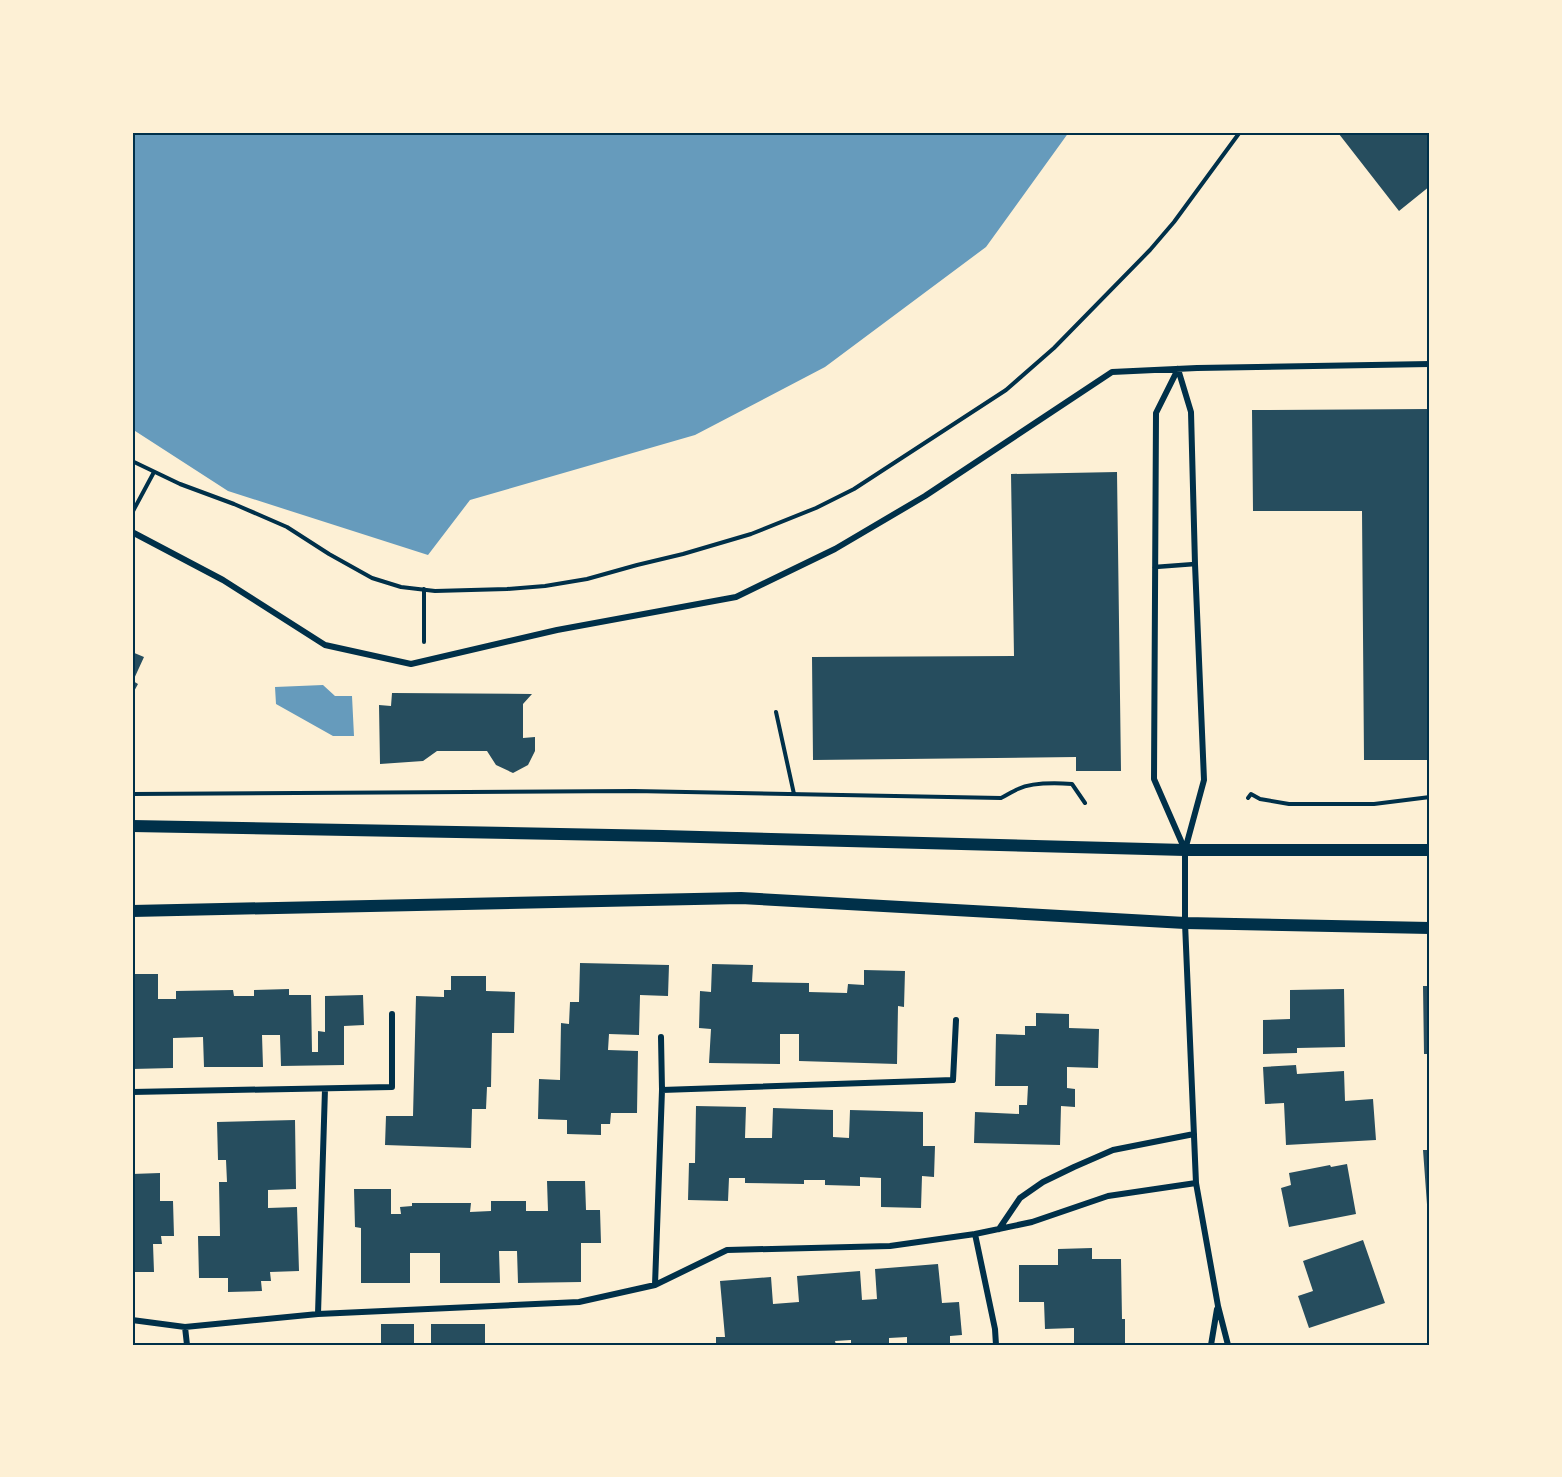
<svg xmlns="http://www.w3.org/2000/svg" width="1562" height="1477" viewBox="0 0 1562 1477" font-family="'Open Sans',sans-serif">
<style>
.water{fill:#669bbc}
.building{fill:#264d5e}
.lines{fill:none;stroke-linecap:round;stroke-linejoin:round}
.path{stroke:#003049;stroke-width:4}
.service{stroke:#003049;stroke-width:4.5}
.minor{stroke:#003049;stroke-width:6}
.secondary{stroke:#003049;stroke-width:12}
.neatline{fill:none;stroke:#003049;stroke-width:2}
</style>
<rect width="100%" height="100%" fill="#fdf0d5"/>
<path class="water" d="M 132,132 L 1069,132 L 986,247 L 825,367 L 695,435 L 470,500 L 428,555 L 228,491 L 132,429 Z
M 323,685 L 335,696 L 352,696 L 354,736 L 333,736 L 276,704 L 275,687 Z"/>
<path class="building" d="M 1342,132 L 1430,132 L 1430,186 L 1399,211 L 1339,134 Z
M 1430,409 L 1430,760 L 1364,760 L 1362,511 L 1253,511 L 1252,410 Z
M 1117,472 L 1121,771 L 1076,771 L 1076,757 L 813,760 L 812,657 L 1014,656 L 1011,474 Z
M 132,652 L 144,657 L 133,681 L 138,684 L 132,695 Z
M 392,693 L 532,694 L 523,704 L 523,738 L 535,737 L 535,751 L 528,765 L 513,773 L 496,765 L 487,751 L 437,751 L 423,761 L 380,764 L 379,705 L 391,706 Z
M 580,963 L 669,965 L 668,996 L 640,995 L 639,1035 L 609,1034 L 608,1050 L 638,1051 L 637,1113 L 611,1113 L 610,1124 L 601,1124 L 601,1135 L 567,1134 L 567,1120 L 538,1119 L 539,1079 L 560,1080 L 561,1023 L 569,1024 L 570,1002 L 579,1002 Z
M 712,964 L 753,965 L 752,982 L 809,983 L 809,992 L 847,993 L 848,984 L 864,985 L 864,970 L 905,971 L 904,1007 L 898,1006 L 897,1064 L 799,1061 L 799,1034 L 780,1034 L 780,1064 L 709,1063 L 711,1029 L 699,1028 L 700,991 L 711,992 Z
M 132,974 L 158,974 L 158,999 L 176,999 L 176,991 L 233,990 L 234,996 L 254,996 L 254,990 L 289,989 L 289,995 L 311,995 L 312,1052 L 318,1052 L 318,1031 L 325,1032 L 325,996 L 363,995 L 364,1025 L 344,1026 L 344,1065 L 281,1066 L 280,1035 L 262,1035 L 263,1067 L 204,1067 L 203,1037 L 173,1038 L 173,1068 L 132,1069 Z
M 451,976 L 486,976 L 486,991 L 515,992 L 514,1033 L 492,1033 L 491,1087 L 487,1087 L 486,1109 L 472,1109 L 471,1148 L 385,1145 L 386,1116 L 413,1116 L 416,996 L 444,997 L 444,990 L 451,990 Z
M 1423,986 L 1430,986 L 1430,1054 L 1424,1054 Z
M 1344,989 L 1345,1047 L 1297,1048 L 1297,1053 L 1263,1054 L 1263,1020 L 1290,1019 L 1290,990 Z
M 1036,1013 L 1069,1014 L 1069,1028 L 1099,1029 L 1098,1068 L 1067,1067 L 1067,1088 L 1075,1089 L 1075,1107 L 1061,1106 L 1060,1145 L 974,1143 L 975,1112 L 1019,1114 L 1019,1105 L 1027,1105 L 1028,1086 L 995,1086 L 996,1034 L 1025,1035 L 1025,1026 L 1036,1026 Z
M 1296,1065 L 1297,1074 L 1344,1071 L 1345,1101 L 1373,1099 L 1376,1140 L 1286,1145 L 1284,1103 L 1265,1104 L 1263,1067 Z
M 696,1106 L 746,1107 L 745,1138 L 772,1138 L 773,1108 L 833,1110 L 833,1137 L 849,1138 L 850,1110 L 923,1112 L 923,1146 L 935,1146 L 934,1177 L 922,1176 L 921,1208 L 881,1207 L 881,1178 L 860,1177 L 860,1186 L 825,1185 L 825,1180 L 804,1180 L 804,1184 L 745,1183 L 745,1178 L 729,1178 L 728,1201 L 688,1200 L 689,1163 L 695,1163 Z
M 295,1120 L 296,1189 L 268,1190 L 268,1208 L 297,1207 L 299,1271 L 270,1272 L 271,1281 L 261,1281 L 262,1291 L 228,1292 L 228,1278 L 199,1278 L 198,1236 L 220,1236 L 219,1182 L 227,1182 L 226,1160 L 218,1160 L 217,1122 Z
M 1423,1150 L 1430,1150 L 1430,1218 L 1428,1218 Z
M 1347,1164 L 1356,1214 L 1289,1227 L 1281,1188 L 1291,1185 L 1289,1173 L 1330,1165 L 1331,1167 Z
M 160,1173 L 160,1201 L 173,1201 L 174,1236 L 161,1236 L 162,1244 L 153,1244 L 154,1272 L 132,1272 L 132,1174 Z
M 547,1181 L 585,1181 L 586,1210 L 600,1210 L 601,1243 L 581,1243 L 581,1282 L 518,1283 L 517,1251 L 499,1251 L 500,1283 L 440,1283 L 440,1253 L 410,1253 L 410,1283 L 361,1283 L 361,1228 L 355,1227 L 354,1189 L 391,1189 L 391,1214 L 401,1214 L 400,1207 L 412,1206 L 412,1203 L 471,1203 L 470,1212 L 491,1211 L 491,1201 L 526,1201 L 526,1211 L 548,1211 Z
M 1363,1240 L 1385,1303 L 1309,1328 L 1298,1296 L 1313,1291 L 1303,1261 Z
M 1092,1248 L 1092,1259 L 1121,1259 L 1122,1319 L 1125,1319 L 1125,1345 L 1074,1345 L 1074,1328 L 1045,1329 L 1044,1302 L 1019,1302 L 1019,1265 L 1058,1265 L 1058,1249 Z
M 938,1264 L 942,1303 L 959,1302 L 962,1335 L 950,1336 L 950,1345 L 907,1345 L 907,1337 L 889,1338 L 889,1345 L 851,1345 L 851,1340 L 835,1341 L 836,1345 L 774,1345 L 774,1344 L 716,1345 L 716,1337 L 725,1337 L 720,1281 L 771,1277 L 773,1304 L 799,1302 L 797,1276 L 860,1271 L 862,1300 L 877,1299 L 875,1269 Z
M 381,1324 L 414,1324 L 414,1345 L 381,1345 Z
M 431,1324 L 485,1324 L 485,1345 L 431,1345 Z"/>
<g class="lines">
<path class="path" d="M 132,461 L 180,484 L 234,504 L 287,527 L 329,554 L 372,578 L 401,587 L 435,591 L 507,589 L 545,586 L 587,579 L 637,565 L 683,554 L 751,534 L 816,508 L 854,489 L 1006,390 L 1054,348 L 1150,250 L 1174,222 L 1240,132
M 132,513 L 154,472
M 424,642 L 424,589
M 776,712 L 794,794
M 132,794 L 634,791 L 1001,798 C 1007,795 1013,791 1018,789 C 1033,782 1057,783 1072,784 L 1085,803
M 1248,798 L 1251,794 L 1260,799 L 1289,804 L 1374,804 L 1430,797"/>
<path class="service" d="M 1155,567 L 1195,564"/>
<path class="minor" d="M 1178,369 L 1191,412 L 1195,564 L 1204,780 L 1185,850 L 1185,923 L 1196,1183 L 1218,1306 L 1228,1345
M 1178,369 L 1156,413 L 1154,779 L 1185,850
M 132,532 L 223,580 L 325,645 L 411,664 L 557,630 L 736,597 L 835,549 L 925,496 L 1112,372 L 1197,368 L 1430,364
M 662,1090 L 953,1080 L 956,1020
M 132,1092 L 392,1087 L 392,1014
M 999,1229 L 1020,1198 L 1043,1182 L 1074,1167 L 1113,1150 L 1194,1134
M 975,1234 L 995,1329 L 996,1345
M 655,1285 L 662,1090 L 661,1037
M 318,1314 L 325,1089
M 132,1320 L 185,1327 L 318,1314 L 579,1302 L 655,1285 L 727,1250 L 890,1246 L 975,1234 L 1032,1222 L 1108,1196 L 1196,1183
M 185,1327 L 187,1345
M 1211,1345 L 1217,1309"/>
<path class="secondary" d="M 132,826 L 663,836 L 1185,850 L 1430,850
M 132,911 L 741,898 L 1185,923 L 1430,928"/>
</g>
<rect width="1562" height="1477" fill="none" stroke="#fdf0d5" stroke-width="267"/>
<rect x="134" y="134" width="1294" height="1210" class="neatline"/>
</svg>
